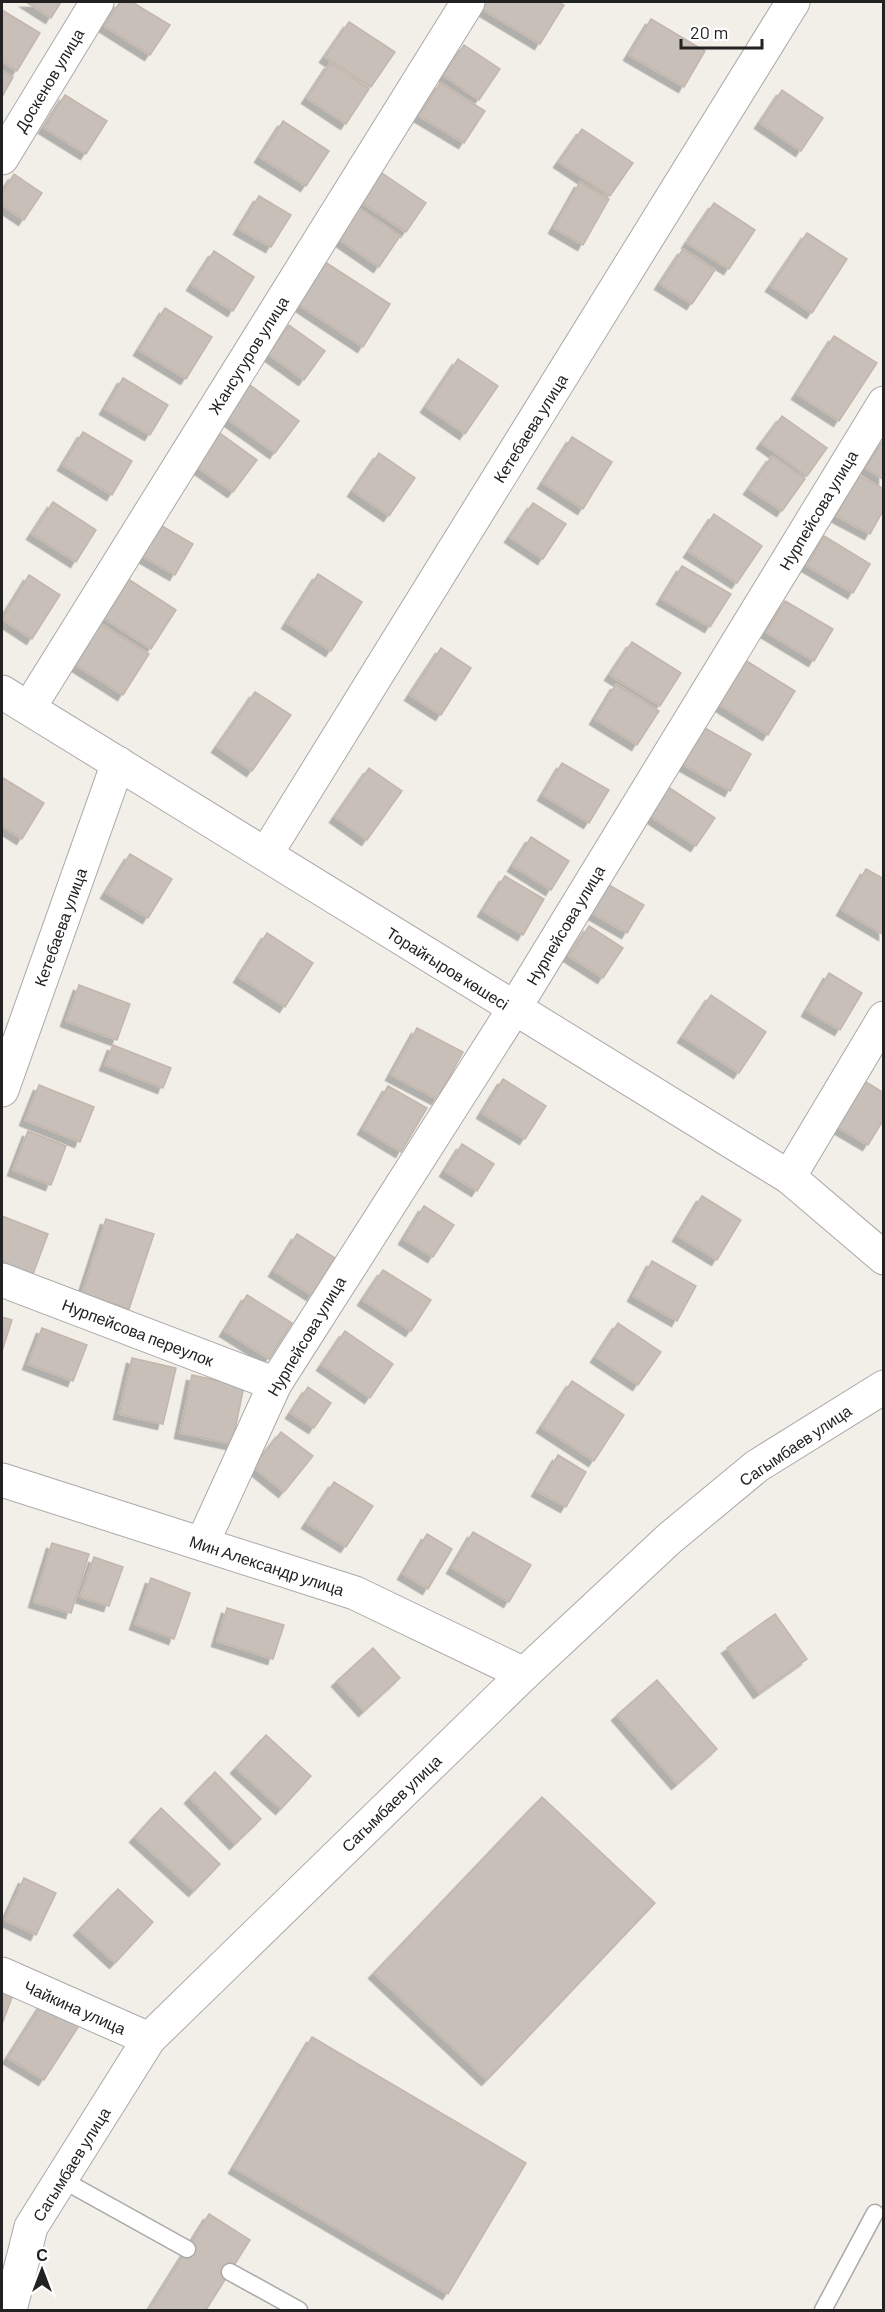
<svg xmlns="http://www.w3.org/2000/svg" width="885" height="2312" viewBox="0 0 885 2312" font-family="Barlow,sans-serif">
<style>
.building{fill:#c7bfb8;stroke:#c4b6ab;stroke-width:1.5;filter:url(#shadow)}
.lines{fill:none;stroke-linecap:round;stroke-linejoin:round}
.service-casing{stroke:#a9a9a9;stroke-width:19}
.minor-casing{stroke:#a9a9a9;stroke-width:35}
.tertiary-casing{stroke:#a9a9a9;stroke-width:35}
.service{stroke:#fff;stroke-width:16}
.minor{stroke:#fff;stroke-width:33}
.tertiary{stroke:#fff;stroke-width:33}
.labels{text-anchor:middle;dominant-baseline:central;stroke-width:4.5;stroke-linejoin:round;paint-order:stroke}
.street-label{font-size:16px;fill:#222;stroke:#fff}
</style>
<defs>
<filter id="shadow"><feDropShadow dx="-5.5" dy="5.5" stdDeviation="0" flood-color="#0004"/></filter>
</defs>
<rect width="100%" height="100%" fill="#f2efe9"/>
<path class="building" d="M 26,2 L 61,2 L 51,18 Z
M 120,2 L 132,2 L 170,25 L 150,55 L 104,26 Z
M 486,2 L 558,2 L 564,5 L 540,44 L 482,9 Z
M 2,10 L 40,33 L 17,71 L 2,61 Z
M 651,19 L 705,51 L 684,87 L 629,55 Z
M 349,22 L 395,52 L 371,87 L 325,57 Z
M 464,45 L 500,69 L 479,100 L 443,75 Z
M 330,63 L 369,89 L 346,124 L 307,98 Z
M 2,71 L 13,77 L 2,97 Z
M 440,83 L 485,111 L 464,143 L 419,116 Z
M 782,90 L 823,118 L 801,151 L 760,123 Z
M 65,95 L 107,121 L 86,154 L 44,128 Z
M 283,121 L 329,151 L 306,186 L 260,157 Z
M 582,129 L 633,163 L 610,196 L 559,162 Z
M 382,173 L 426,203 L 406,232 L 362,203 Z
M 14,174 L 42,193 L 24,220 L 2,205 L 2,193 Z
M 580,182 L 609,199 L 583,245 L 554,228 Z
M 259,196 L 291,215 L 271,247 L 239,229 Z
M 714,203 L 755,230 L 729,269 L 687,243 Z
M 359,208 L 400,236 L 379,267 L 337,238 Z
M 807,233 L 847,259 L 812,313 L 771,286 Z
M 683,249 L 715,270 L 692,304 L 660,284 Z
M 214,251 L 254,277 L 233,311 L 192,285 Z
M 325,262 L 390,304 L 363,347 L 298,304 Z
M 165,308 L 212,337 L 186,379 L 139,350 Z
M 289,325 L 325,351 L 304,380 L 268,354 Z
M 834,336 L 877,363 L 839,421 L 797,394 Z
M 458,359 L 498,386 L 465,434 L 426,407 Z
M 123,378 L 168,405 L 150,435 L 105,409 Z
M 250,385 L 299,421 L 275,453 L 226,418 Z
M 782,416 L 827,448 L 807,476 L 762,443 Z
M 217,431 L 257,460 L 233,492 L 193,464 Z
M 83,432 L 132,461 L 112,495 L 63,465 Z
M 572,437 L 612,462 L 583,509 L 543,483 Z
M 884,439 L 884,480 L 865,468 Z
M 379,453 L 415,478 L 389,516 L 353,491 Z
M 772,456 L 805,479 L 782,511 L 749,489 Z
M 858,475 L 884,489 L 884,509 L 870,534 L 836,516 Z
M 53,502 L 96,530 L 76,562 L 32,534 Z
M 533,503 L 566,524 L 543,559 L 510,537 Z
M 714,514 L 762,546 L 737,583 L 689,552 Z
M 155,522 L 193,544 L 175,575 L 137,553 Z
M 824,536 L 870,564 L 853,593 L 807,566 Z
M 682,566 L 731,594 L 710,627 L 662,599 Z
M 318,574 L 362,602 L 331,651 L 287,623 Z
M 29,575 L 60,595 L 32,639 L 2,619 Z
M 122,575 L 176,610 L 151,649 L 98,614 Z
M 785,601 L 833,629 L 814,661 L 766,632 Z
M 93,619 L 149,654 L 123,695 L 68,660 Z
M 632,642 L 681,673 L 660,706 L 610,675 Z
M 441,648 L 471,668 L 441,715 L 410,695 Z
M 745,660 L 795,691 L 768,735 L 718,704 Z
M 616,684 L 659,711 L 637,745 L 595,719 Z
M 255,692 L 291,715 L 252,771 L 217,747 Z
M 703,727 L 751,754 L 730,791 L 682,764 Z
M 562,763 L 609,790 L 589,823 L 543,795 Z
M 369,768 L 402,791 L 367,840 L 335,817 Z
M 3,778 L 44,803 L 22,839 L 2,826 L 2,781 Z
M 668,787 L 715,818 L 696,846 L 650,816 Z
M 531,837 L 569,861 L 551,890 L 513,866 Z
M 130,854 L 172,879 L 148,918 L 106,893 Z
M 866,869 L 884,879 L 884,935 L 842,910 Z
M 505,876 L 544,899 L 523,935 L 483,911 Z
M 609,885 L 644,905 L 627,933 L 592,913 Z
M 589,926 L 623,948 L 603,978 L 569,956 Z
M 267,933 L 313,963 L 285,1007 L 239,977 Z
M 829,973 L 862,993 L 840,1030 L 807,1011 Z
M 79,985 L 130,1004 L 117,1040 L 66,1021 Z
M 711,995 L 766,1032 L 739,1073 L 683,1037 Z
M 417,1028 L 463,1052 L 437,1099 L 391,1075 Z
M 113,1045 L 171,1068 L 163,1088 L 105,1065 Z
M 503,1079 L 546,1106 L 525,1139 L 482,1113 Z
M 861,1079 L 884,1093 L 884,1119 L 868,1145 L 834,1125 Z
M 39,1085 L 94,1107 L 80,1142 L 25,1120 Z
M 388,1086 L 427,1108 L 401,1152 L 363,1129 Z
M 28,1131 L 66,1146 L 51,1185 L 13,1170 Z
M 462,1144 L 494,1164 L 477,1191 L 445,1171 Z
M 702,1196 L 741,1220 L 717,1260 L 678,1236 Z
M 424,1206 L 454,1225 L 433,1257 L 404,1239 Z
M 2,1216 L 48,1234 L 33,1274 L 2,1261 Z
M 106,1219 L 154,1234 L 129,1309 L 82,1293 Z
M 297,1234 L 335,1258 L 312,1295 L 274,1271 Z
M 652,1261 L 696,1286 L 677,1321 L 633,1296 Z
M 383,1270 L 431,1300 L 411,1331 L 363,1300 Z
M 247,1295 L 292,1323 L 269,1359 L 225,1331 Z
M 2,1317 L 12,1320 L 2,1351 Z
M 618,1323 L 661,1352 L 638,1385 L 596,1357 Z
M 42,1328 L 87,1345 L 73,1381 L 28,1364 Z
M 345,1331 L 393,1364 L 370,1398 L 322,1365 Z
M 132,1358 L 176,1368 L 163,1424 L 119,1414 Z
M 192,1375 L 244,1386 L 232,1444 L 180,1433 Z
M 572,1381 L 624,1415 L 594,1461 L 542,1427 Z
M 308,1387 L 331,1403 L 314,1428 L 291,1413 Z
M 281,1432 L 313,1456 L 284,1492 L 253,1467 Z
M 558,1455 L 586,1472 L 566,1507 L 537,1491 Z
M 334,1482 L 373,1506 L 346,1547 L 307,1523 Z
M 473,1532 L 531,1565 L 509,1602 L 452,1568 Z
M 427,1534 L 452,1549 L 428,1589 L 403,1574 Z
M 52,1543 L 89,1554 L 71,1613 L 34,1602 Z
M 94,1557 L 123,1567 L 109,1606 L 80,1597 Z
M 151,1578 L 190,1593 L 174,1639 L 135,1624 Z
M 227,1608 L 284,1625 L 273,1659 L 217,1641 Z
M 775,1614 L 807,1659 L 759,1693 L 727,1648 Z
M 373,1648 L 400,1678 L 364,1711 L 337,1681 Z
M 657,1680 L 717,1749 L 677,1784 L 617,1715 Z
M 266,1735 L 311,1776 L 281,1809 L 236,1768 Z
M 215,1772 L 261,1819 L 235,1844 L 190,1798 Z
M 542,1797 L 655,1903 L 487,2080 L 374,1973 Z
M 161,1808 L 220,1864 L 194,1891 L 135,1837 Z
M 24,1878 L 56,1893 L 36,1935 L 5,1920 Z
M 118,1889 L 153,1922 L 115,1963 L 79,1930 Z
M 2,1981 L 16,1987 L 2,2024 Z
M 46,1998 L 82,2021 L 44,2080 L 8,2058 Z
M 312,2037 L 526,2163 L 448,2294 L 234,2168 Z
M 209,2214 L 250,2240 L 206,2310 L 149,2310 Z"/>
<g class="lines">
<defs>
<path id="service" d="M 61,2179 L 187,2249
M 230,2272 L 299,2310
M 823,2310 L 875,2213"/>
<path id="minor" d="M 2,158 L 97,2
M 29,708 L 468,2
M 266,854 L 793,2
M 2,1090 L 118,763
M 789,1177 L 884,1018
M 2,1280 L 275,1384
M 2,1480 L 355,1593 L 524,1674
M 202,1544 L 275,1384 L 514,1009 L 884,403
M 2,1974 L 149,2039"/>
<path id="tertiary" d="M 2,692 L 789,1177 L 884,1258
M 10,2310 L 31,2227 L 149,2039 L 524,1674 L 670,1538 L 757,1466 L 884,1387"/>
</defs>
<use href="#service" class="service-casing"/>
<use href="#minor" class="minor-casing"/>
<use href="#tertiary" class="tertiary-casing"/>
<use href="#service" class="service"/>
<use href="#minor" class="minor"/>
<use href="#tertiary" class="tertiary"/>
</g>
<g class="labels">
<g class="street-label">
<text transform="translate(49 80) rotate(-59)">Доскенов улица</text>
<text transform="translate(248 355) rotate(-58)">Жансугуров улица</text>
<text transform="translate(530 428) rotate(-58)">Кетебаева улица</text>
<text transform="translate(818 510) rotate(-59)">Нурпейсова улица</text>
<text transform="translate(565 925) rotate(-59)">Нурпейсова улица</text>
<text transform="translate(60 927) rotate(-70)">Кетебаева улица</text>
<text transform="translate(448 968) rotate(32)">Торайғыров көшесі</text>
<text transform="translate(138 1332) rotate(21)">Нурпейсова переулок</text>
<text transform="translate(306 1336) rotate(-59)">Нурпейсова улица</text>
<text transform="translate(795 1445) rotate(-34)">Сагымбаев улица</text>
<text transform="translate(267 1565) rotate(18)">Мин Александр улица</text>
<text transform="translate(391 1803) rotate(-44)">Сагымбаев улица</text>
<text transform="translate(75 2007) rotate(24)">Чайкина улица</text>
<text transform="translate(71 2164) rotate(-58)">Сагымбаев улица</text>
</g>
</g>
<rect width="885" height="2312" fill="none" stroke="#222222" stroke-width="6"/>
<g transform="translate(42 2270)" stroke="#ffffff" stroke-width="4.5" paint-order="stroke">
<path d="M0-4.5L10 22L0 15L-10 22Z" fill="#222222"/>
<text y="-9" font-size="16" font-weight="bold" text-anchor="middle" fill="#222222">С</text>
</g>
<path d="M681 39v9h81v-9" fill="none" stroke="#222222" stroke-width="3"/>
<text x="690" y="39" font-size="18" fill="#222222" stroke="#ffffff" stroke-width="4.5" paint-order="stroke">20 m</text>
</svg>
